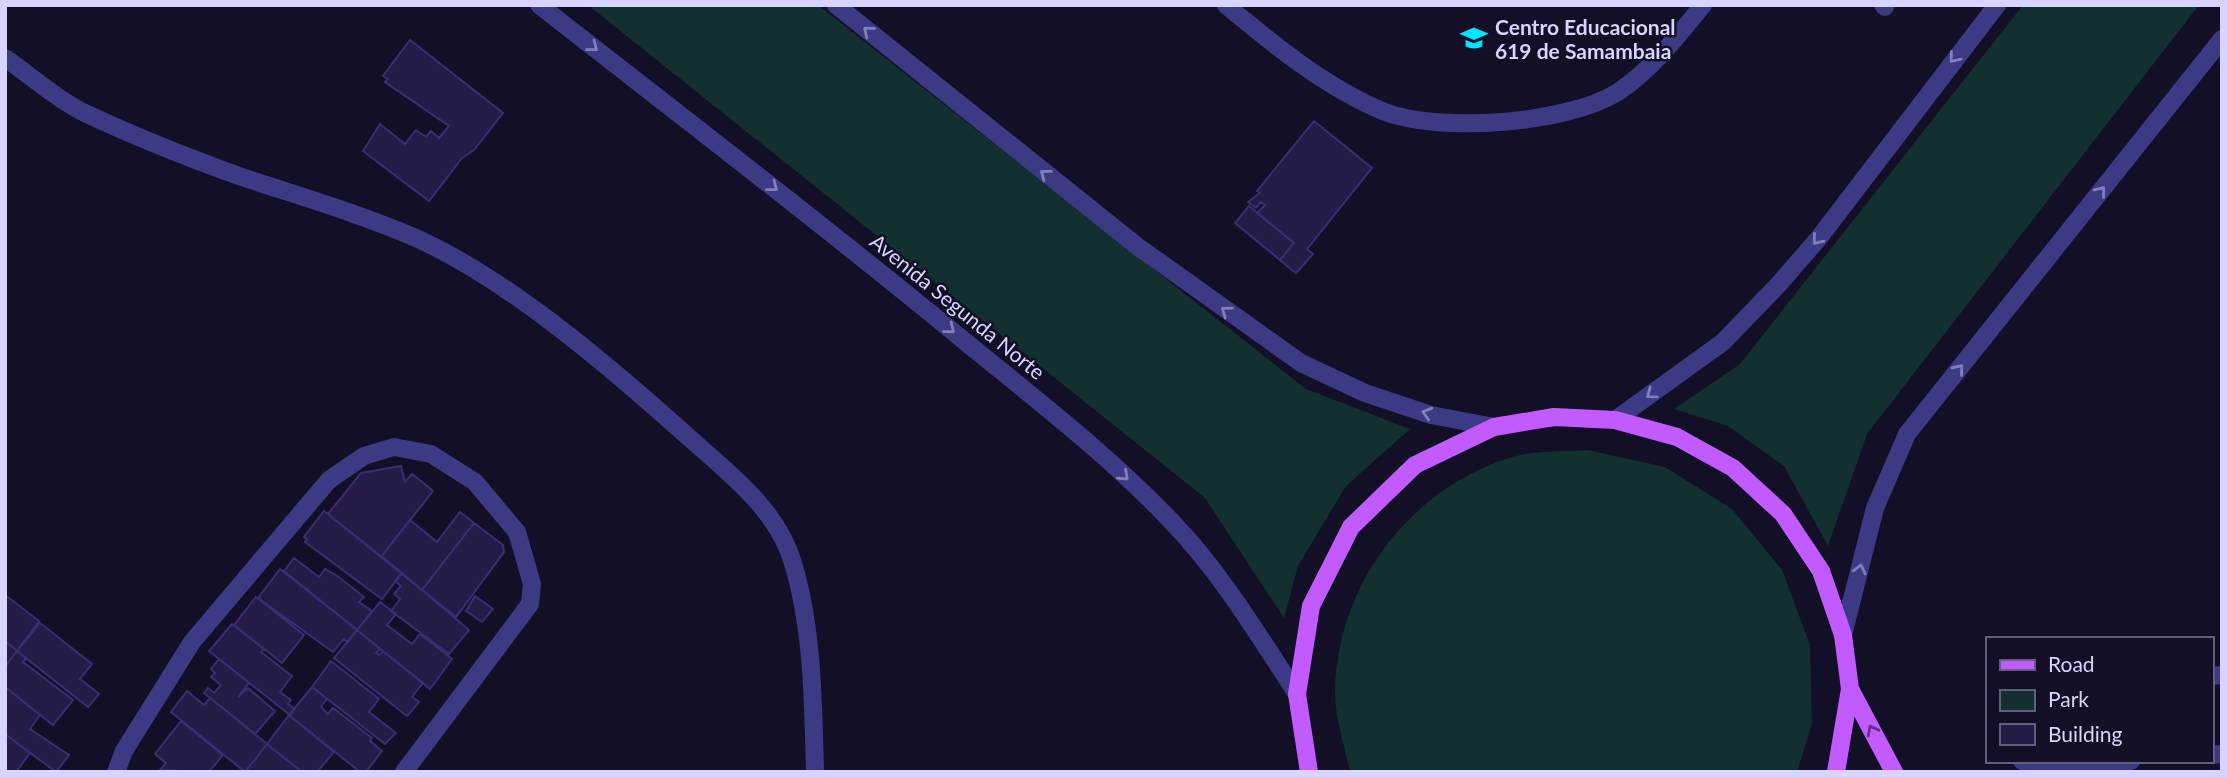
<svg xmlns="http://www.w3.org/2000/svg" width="2227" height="777" viewBox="0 0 2227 777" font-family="Lato,sans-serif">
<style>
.green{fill:#12302f}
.building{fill:#241b47;stroke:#3b2d73;stroke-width:2}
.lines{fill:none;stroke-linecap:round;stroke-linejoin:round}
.minor{stroke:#3d3a85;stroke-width:18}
.major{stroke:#c25bff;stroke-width:18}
.oneway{stroke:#837fbc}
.oneway2{stroke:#623188}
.labels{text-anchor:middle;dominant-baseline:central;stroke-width:5;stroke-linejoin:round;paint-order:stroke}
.poi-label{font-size:21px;font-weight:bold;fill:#d9d4ff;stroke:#130f26;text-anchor:start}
.street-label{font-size:21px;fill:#d9d4ff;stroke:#130f26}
</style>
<rect width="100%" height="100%" fill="#130f26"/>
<path class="green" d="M 588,5 L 818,5 L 1306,389 L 1410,429 L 1346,486 L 1298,566 L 1284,618 L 1205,498 Z
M 2023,5 L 2199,5 L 1867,434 L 1828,546 L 1784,466 L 1728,426 L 1674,409 L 1740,364 Z
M 1588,450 L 1665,467 L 1732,509 L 1782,570 L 1810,645 L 1812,724 L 1797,772 L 1350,772 C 1345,747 1335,718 1335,693 C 1336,587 1408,490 1509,458 C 1533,450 1563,452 1588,450 Z"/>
<path class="building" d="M 410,40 L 503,113 L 474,150 L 462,158 L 429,201 L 363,151 L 380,124 L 405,144 L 416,130 L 426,137 L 431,131 L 439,138 L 449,126 L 385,82 L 388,79 L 383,76 Z
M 1314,121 L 1372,168 L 1307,249 L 1313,254 L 1296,273 L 1280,260 L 1294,243 L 1257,213 L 1265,205 L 1261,202 L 1256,208 L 1248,202 L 1260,193 L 1257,191 Z
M 1249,206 L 1294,243 L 1280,260 L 1235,223 Z
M 401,466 L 405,482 L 412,474 L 433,491 L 381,557 L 328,514 L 361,473 Z
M 324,511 L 402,573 L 382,599 L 305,542 L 307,539 L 304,537 Z
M 460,512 L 474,523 L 422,590 L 381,557 L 410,520 L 437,542 Z
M 474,523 L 503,545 L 504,552 L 456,617 L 422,590 Z
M 294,558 L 319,577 L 325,569 L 336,575 L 364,597 L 359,602 L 372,611 L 357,630 L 284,571 Z
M 280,569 L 357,630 L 348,642 L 344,639 L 333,652 L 258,598 Z
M 402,573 L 469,630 L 449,654 L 391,611 L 400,599 L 394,594 L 401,586 L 395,581 Z
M 5,595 L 39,621 L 17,651 L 5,641 Z
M 475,596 L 493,609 L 482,622 L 466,611 Z
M 256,597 L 304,635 L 282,663 L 234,625 Z
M 380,602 L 396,614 L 387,625 L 412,644 L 420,634 L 452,659 L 430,689 L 357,630 Z
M 40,623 L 92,664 L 80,679 L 99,694 L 88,707 L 17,651 Z
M 232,624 L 264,649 L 261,652 L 292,676 L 280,692 L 291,700 L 288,704 L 295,709 L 290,715 L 209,651 Z
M 357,630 L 380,649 L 376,653 L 379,655 L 383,651 L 423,683 L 412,697 L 419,702 L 407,716 L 334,658 Z
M 5,641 L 17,651 L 5,667 Z
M 17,651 L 26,658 L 23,662 L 73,700 L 53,725 L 5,687 L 5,667 Z
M 219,659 L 249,683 L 238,697 L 248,688 L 275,711 L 255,734 L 204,693 L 208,688 L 214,693 L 221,685 L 211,677 L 215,673 L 211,669 Z
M 331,661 L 379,699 L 369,712 L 396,733 L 385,744 L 312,687 Z
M 5,687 L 40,715 L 30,729 L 69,755 L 56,772 L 5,734 Z
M 312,687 L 327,699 L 321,707 L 328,714 L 333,708 L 372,738 L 370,741 L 382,751 L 366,772 L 360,772 L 289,715 Z
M 187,691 L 204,705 L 210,698 L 267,744 L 245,772 L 171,712 Z
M 289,715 L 334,752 L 317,772 L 302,772 L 267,744 Z
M 181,721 L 223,755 L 209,772 L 160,770 L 166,763 L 155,754 Z
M 5,734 L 30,753 L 16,772 L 5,772 Z
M 267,744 L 302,772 L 245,772 Z"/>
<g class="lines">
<path class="minor" d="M 539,5 C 681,116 824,225 962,339 C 1034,398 1109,455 1173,523 C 1222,574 1258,635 1297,694
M 836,5 L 1137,246 L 1301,363 L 1365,393 L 1431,415 L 1494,427
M 1226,5 C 1274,45 1326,88 1385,112 C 1440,133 1567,124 1618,92 C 1651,70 1678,36 1703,5
M 1883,5 L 1885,7
M 5,58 C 31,76 59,101 87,114 C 136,137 189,158 239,176 C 299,196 358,213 416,238 C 509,280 609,366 685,434 C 726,471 777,508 793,563 C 813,630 813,702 815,772
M 1615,420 L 1723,342 L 1778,285 L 1818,239 L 1997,5
M 1843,635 L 1875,508 L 1907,434 L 2222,39
M 2211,676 L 2222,675
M 2211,755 L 2222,754
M 2022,761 L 2039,768 L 2131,761
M 116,772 L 124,751 L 192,642 L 329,480 L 364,456 L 394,447 L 431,454 L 475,482 L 517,532 L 532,584 L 530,604 L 404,772"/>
<path class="major" d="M 1850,689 L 1894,772
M 1309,772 L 1297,694 L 1311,606 L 1351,527 L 1415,465 L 1494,427 L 1554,417 L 1615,420 L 1677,437 L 1733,468 L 1783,514 L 1821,571 L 1843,635 L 1850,689 L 1836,772"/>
</g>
<defs><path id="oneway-chevron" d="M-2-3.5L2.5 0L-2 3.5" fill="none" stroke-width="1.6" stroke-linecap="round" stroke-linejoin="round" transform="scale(1.75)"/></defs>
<g class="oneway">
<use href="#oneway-chevron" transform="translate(868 31) rotate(-141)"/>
<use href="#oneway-chevron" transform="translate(593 47) rotate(38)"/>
<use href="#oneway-chevron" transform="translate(1954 58) rotate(129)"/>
<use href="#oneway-chevron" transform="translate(1045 174) rotate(-142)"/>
<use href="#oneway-chevron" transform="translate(773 187) rotate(38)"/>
<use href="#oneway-chevron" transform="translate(2101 191) rotate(-51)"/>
<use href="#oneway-chevron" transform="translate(1817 240) rotate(129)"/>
<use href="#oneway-chevron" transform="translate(1226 311) rotate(-144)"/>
<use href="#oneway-chevron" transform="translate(950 329) rotate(39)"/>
<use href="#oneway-chevron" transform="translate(1959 369) rotate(-51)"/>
<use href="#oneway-chevron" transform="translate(1651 394) rotate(144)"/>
<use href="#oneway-chevron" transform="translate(1427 413) rotate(-164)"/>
<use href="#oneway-chevron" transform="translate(1124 476) rotate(43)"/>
<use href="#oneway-chevron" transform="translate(1860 569) rotate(-76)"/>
</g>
<use class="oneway2" href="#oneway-chevron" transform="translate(1872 730) rotate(-118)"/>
<defs>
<symbol id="school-bare" viewBox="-9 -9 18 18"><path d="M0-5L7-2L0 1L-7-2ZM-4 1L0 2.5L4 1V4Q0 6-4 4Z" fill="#00e5ff" stroke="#130f26" stroke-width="2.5" paint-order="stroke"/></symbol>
</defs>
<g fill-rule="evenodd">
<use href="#school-bare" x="1455" y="19" width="38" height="38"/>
</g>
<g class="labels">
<g class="poi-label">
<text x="1495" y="26">Centro Educacional<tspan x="1495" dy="24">619 de Samambaia</tspan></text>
</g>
<g class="street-label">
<text transform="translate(958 306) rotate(39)">Avenida Segunda Norte</text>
</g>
</g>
<rect width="2227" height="777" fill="none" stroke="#d9d4ff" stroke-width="14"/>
<rect x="1986" y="637" width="228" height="126" fill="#130f26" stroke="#625e7d" stroke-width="2"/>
<rect x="2000" y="660" width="35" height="10" fill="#c25bff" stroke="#625e7d" stroke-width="2"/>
<text x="2048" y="672" font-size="21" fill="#d9d4ff">Road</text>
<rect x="2000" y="690" width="35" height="21" fill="#12302f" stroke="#625e7d" stroke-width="2"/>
<text x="2048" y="707" font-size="21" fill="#d9d4ff">Park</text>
<rect x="2000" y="724" width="35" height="21" fill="#241b47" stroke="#625e7d" stroke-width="2"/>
<text x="2048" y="742" font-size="21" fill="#d9d4ff">Building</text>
</svg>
